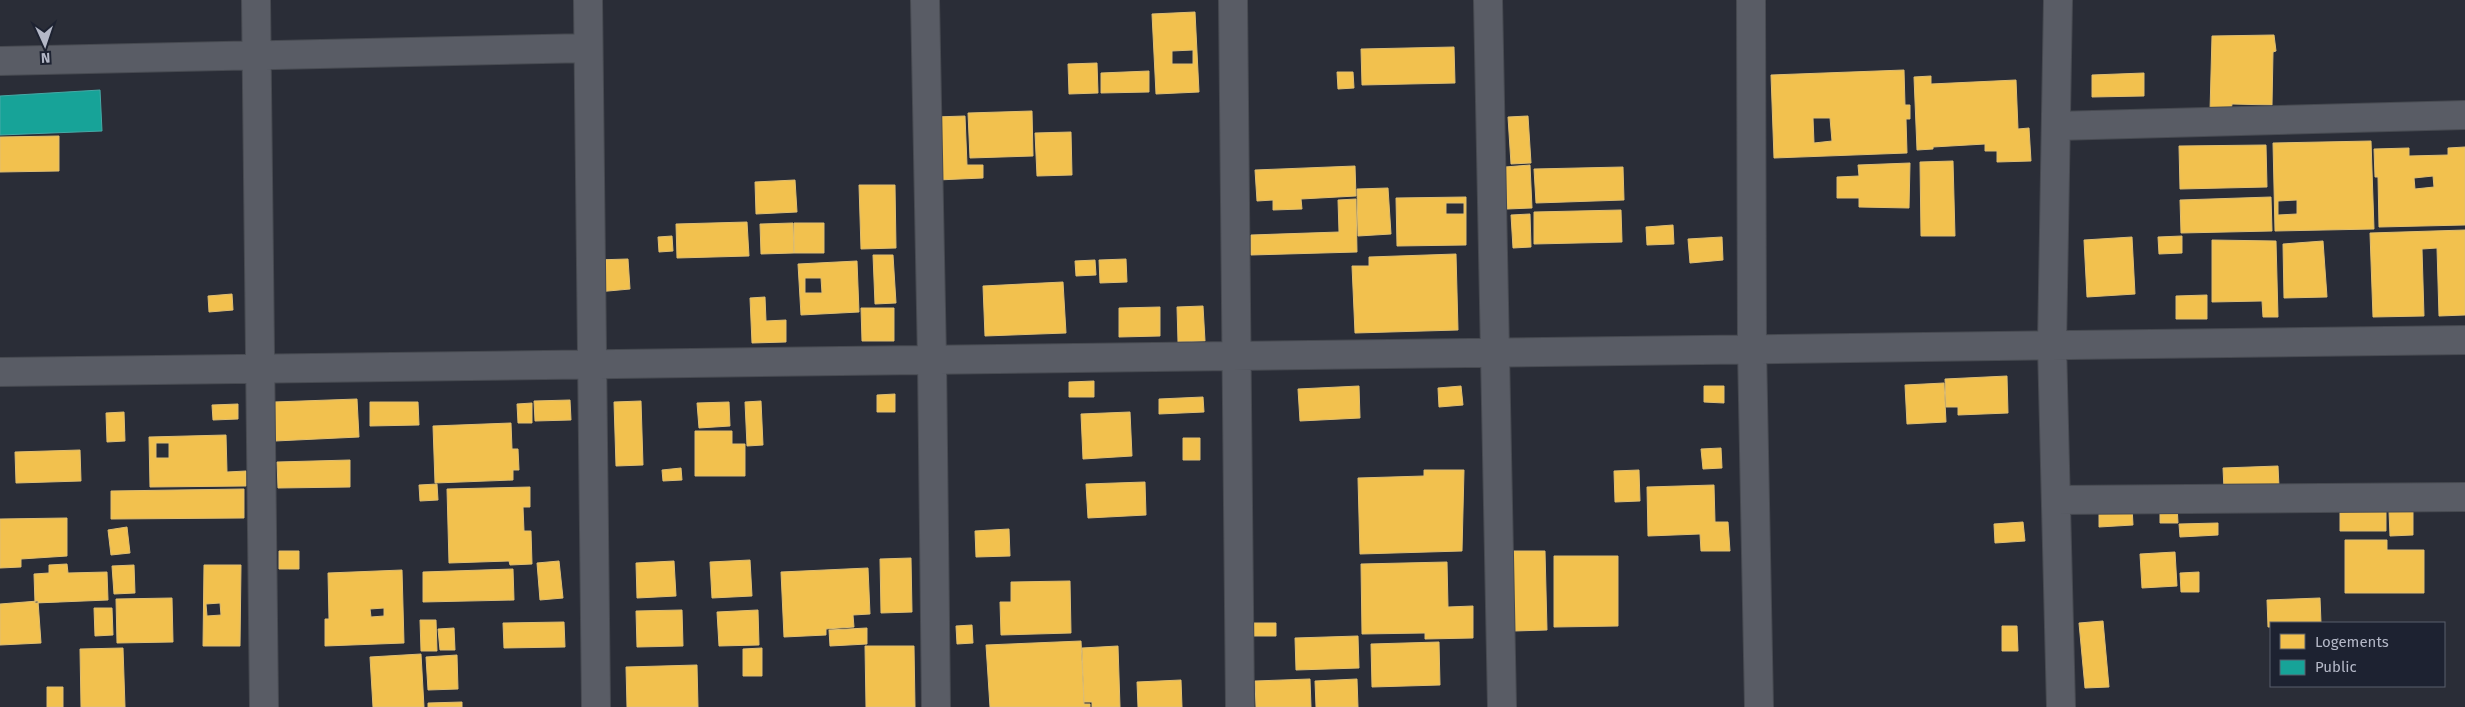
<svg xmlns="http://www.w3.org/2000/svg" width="2465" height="707" viewBox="0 0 2465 707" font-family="'Fira Sans',sans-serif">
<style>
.homes{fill:#f2c14e;stroke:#dfbe72;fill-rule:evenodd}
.public{fill:#17a398;stroke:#46a9a6}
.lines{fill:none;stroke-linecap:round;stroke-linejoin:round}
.minor-casing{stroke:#474a51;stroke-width:30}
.minor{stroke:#595c65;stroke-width:28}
</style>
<rect width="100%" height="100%" fill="#2a2d37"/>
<path class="homes" d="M 1195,12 L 1199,92 L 1156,94 L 1152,14 ZM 1193,50 L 1193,64 L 1172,64 L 1172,51 Z
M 2274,35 L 2276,51 L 2273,52 L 2272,105 L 2232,104 L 2231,112 L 2210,111 L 2212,36 Z
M 1454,47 L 1455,83 L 1362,85 L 1361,49 Z
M 1097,63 L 1098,93 L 1069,94 L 1068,64 Z
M 1904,70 L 1905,105 L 1910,105 L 1910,119 L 1906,119 L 1907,153 L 1774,158 L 1771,75 ZM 1813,118 L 1830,118 L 1832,141 L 1814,143 Z
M 1149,71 L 1149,92 L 1101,93 L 1101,73 Z
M 1337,72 L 1353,72 L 1354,88 L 1338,89 Z
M 2144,73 L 2144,96 L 2092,97 L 2092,75 Z
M 1931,76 L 1931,84 L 2016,80 L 2018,129 L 2029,128 L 2031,161 L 1997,162 L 1997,151 L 1985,151 L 1985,144 L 1933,147 L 1933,149 L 1917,150 L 1914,77 Z
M 1032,111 L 1033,156 L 970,158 L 968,113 Z
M 965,116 L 967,165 L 983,165 L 983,178 L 937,180 L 934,117 Z
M 1528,116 L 1531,163 L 1511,164 L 1508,117 Z
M 1071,132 L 1072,175 L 1037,176 L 1035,133 Z
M 59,136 L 59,171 L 0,172 L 0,137 Z
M 2371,141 L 2374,229 L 2275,231 L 2273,143 ZM 2297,200 L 2297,214 L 2278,215 L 2278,201 Z
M 2266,145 L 2267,187 L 2180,189 L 2179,146 Z
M 2465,147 L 2465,225 L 2379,227 L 2378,177 L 2375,177 L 2374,149 L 2409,148 L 2409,156 L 2448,155 L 2448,148 ZM 2433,176 L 2434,187 L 2415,189 L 2414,178 Z
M 1953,161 L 1955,236 L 1921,236 L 1920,162 Z
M 1910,163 L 1909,208 L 1859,207 L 1859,198 L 1837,198 L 1837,177 L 1859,176 L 1858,165 Z
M 1530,165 L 1532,208 L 1507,209 L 1505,167 Z
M 1355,166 L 1356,196 L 1301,199 L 1302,209 L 1273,210 L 1273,200 L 1257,201 L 1255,170 Z
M 1623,167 L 1624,200 L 1536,203 L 1534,169 Z
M 795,180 L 797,212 L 756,214 L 755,182 Z
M 859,185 L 895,185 L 896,248 L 861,249 Z
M 1388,188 L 1391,234 L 1358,236 L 1357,189 Z
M 1466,197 L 1466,245 L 1397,246 L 1396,198 ZM 1446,203 L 1464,203 L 1464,214 L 1446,214 Z
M 2271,197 L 2272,231 L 2181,233 L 2180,200 Z
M 1356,199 L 1357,252 L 1251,255 L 1251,235 L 1339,232 L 1338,200 Z
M 1621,210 L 1622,242 L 1534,244 L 1534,212 Z
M 1530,214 L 1531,247 L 1513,248 L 1511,215 Z
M 747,222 L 749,256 L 677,258 L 676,224 Z
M 793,223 L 794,253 L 761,254 L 760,224 Z
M 794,223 L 824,223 L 824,253 L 794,253 Z
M 1673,225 L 1674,244 L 1647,245 L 1646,227 Z
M 2465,230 L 2465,315 L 2439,316 L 2437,248 L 2422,249 L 2424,316 L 2373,317 L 2370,233 Z
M 672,236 L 673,251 L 659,252 L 658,237 Z
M 2182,236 L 2182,253 L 2159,254 L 2158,237 Z
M 1722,237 L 1723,260 L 1690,263 L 1688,239 Z
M 2132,237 L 2135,294 L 2087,297 L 2084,240 Z
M 2212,240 L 2276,241 L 2278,317 L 2263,317 L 2262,301 L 2212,302 Z
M 2323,241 L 2327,297 L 2284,298 L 2283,244 Z
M 1456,254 L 1458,330 L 1355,333 L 1352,266 L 1369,266 L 1369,257 Z
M 873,255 L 893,255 L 896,303 L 875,304 Z
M 628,259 L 630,289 L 597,292 L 595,260 Z
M 1126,259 L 1127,282 L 1100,283 L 1099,260 Z
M 1095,260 L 1096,275 L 1076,276 L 1075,261 Z
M 857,261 L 859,312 L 801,315 L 798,264 ZM 805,278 L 821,278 L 822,293 L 805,293 Z
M 1063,282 L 1066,333 L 985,336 L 983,286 Z
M 232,294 L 233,310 L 209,312 L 208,296 Z
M 2207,295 L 2207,319 L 2176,319 L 2176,296 Z
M 765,297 L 766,321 L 786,320 L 786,342 L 752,343 L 750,298 Z
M 1203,306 L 1205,341 L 1178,342 L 1177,307 Z
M 1160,307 L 1160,336 L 1119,337 L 1119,308 Z
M 861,308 L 894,308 L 894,341 L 862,341 Z
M 2007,376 L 2008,413 L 1958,415 L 1958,407 L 1946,407 L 1945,379 Z
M 1094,381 L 1094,397 L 1069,397 L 1069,382 Z
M 1944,383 L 1946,422 L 1907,424 L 1905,385 Z
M 1359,386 L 1360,418 L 1300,421 L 1298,389 Z
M 1461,386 L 1463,405 L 1439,407 L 1438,388 Z
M 1704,386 L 1724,386 L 1724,403 L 1704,402 Z
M 895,394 L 895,412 L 877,412 L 877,395 Z
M 1203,397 L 1204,412 L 1159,414 L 1159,399 Z
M 357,399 L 359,437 L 275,441 L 274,402 Z
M 570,400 L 571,420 L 535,421 L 534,401 Z
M 641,401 L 643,465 L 616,466 L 614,402 Z
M 761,401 L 763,445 L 747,446 L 745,402 Z
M 370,402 L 418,402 L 419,425 L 370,426 Z
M 729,402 L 730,426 L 699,428 L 697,403 Z
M 532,403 L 532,423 L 518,423 L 517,404 Z
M 238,404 L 238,419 L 213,420 L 212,405 Z
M 124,412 L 125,441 L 107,442 L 106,413 Z
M 1130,412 L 1132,456 L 1083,459 L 1081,414 Z
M 511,423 L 512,449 L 518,449 L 519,470 L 513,470 L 513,480 L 435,483 L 433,426 Z
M 695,431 L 732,431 L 732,444 L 745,444 L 745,476 L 695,476 Z
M 226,435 L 227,472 L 246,471 L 246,486 L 150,487 L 149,437 ZM 156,443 L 169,443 L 169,458 L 156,458 Z
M 1183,438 L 1200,438 L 1200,460 L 1183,460 Z
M 1721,448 L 1722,468 L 1703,469 L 1701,449 Z
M 80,450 L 81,481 L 16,483 L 15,452 Z
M 350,460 L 350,487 L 278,488 L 277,462 Z
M 2278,466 L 2279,487 L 2224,489 L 2223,468 Z
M 681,468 L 682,480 L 663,481 L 662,470 Z
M 1424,470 L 1464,470 L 1462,551 L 1360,554 L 1358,478 L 1424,476 Z
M 1639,470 L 1640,501 L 1615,502 L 1614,471 Z
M 1145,482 L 1146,515 L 1088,518 L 1086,484 Z
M 437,484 L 438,500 L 420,501 L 419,485 Z
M 1714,485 L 1715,522 L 1728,522 L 1730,551 L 1701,551 L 1700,534 L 1648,536 L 1647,487 Z
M 530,487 L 530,507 L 523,507 L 524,531 L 531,531 L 532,564 L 510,565 L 509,561 L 449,563 L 447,489 Z
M 244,489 L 244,518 L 111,519 L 111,491 Z
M 2177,505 L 2178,523 L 2160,523 L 2160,506 Z
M 2132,507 L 2133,525 L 2099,527 L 2099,509 Z
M 2386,507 L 2386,531 L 2340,531 L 2340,508 Z
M 2389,511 L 2413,511 L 2413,535 L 2390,536 Z
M 67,518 L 67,556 L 21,559 L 21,567 L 0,568 L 0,519 Z
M 2023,522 L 2025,541 L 1995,543 L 1994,524 Z
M 2218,523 L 2218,535 L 2180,537 L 2179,524 Z
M 127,527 L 130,553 L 111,555 L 108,530 Z
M 1009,529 L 1010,556 L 976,557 L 975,531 Z
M 2345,540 L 2387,540 L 2387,550 L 2424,550 L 2424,593 L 2345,593 Z
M 279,551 L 299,551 L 299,569 L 279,569 Z
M 1513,551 L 1545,551 L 1547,630 L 1514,631 Z
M 2175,552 L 2177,586 L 2142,588 L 2140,554 Z
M 1554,556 L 1618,556 L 1618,626 L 1554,627 Z
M 911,558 L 912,612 L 881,613 L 880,559 Z
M 750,560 L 752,596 L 712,598 L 710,562 Z
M 559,561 L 563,598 L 540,600 L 537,563 Z
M 674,561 L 676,596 L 637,598 L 636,563 Z
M 1447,562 L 1448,607 L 1473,606 L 1473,638 L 1425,639 L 1425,633 L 1362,634 L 1361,564 Z
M 67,564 L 68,573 L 107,572 L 108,600 L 35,603 L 34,574 L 49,573 L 49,565 Z
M 134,565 L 135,593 L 114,594 L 112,566 Z
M 204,565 L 241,565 L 240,646 L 203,646 ZM 220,603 L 221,615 L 207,616 L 206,604 Z
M 868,568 L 870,614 L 853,615 L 854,627 L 826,629 L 826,635 L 784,637 L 781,572 Z
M 513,569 L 514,600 L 423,602 L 423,572 Z
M 402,570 L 404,643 L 325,646 L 325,619 L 329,619 L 328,573 ZM 384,608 L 384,616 L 371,617 L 370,609 Z
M 2199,572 L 2199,592 L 2181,592 L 2180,573 Z
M 1070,581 L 1071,633 L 1001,635 L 1000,602 L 1011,602 L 1011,582 Z
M 172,598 L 173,642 L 117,643 L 116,599 Z
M 2320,598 L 2321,623 L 2271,623 L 2271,627 L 2268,627 L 2267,600 Z
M 38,601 L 41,643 L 0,645 L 0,604 Z
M 94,608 L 112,608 L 113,635 L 95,636 Z
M 682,610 L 683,646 L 637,647 L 636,611 Z
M 758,610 L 759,645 L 719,646 L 717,612 Z
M 420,620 L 436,620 L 437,651 L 421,651 Z
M 2103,621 L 2109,687 L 2085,688 L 2079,623 Z
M 564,622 L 565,647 L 504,648 L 503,623 Z
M 1252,623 L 1276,623 L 1276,636 L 1252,636 Z
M 972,625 L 973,643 L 957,644 L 956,626 Z
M 2002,626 L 2017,626 L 2018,651 L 2002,651 Z
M 454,628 L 455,650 L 440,650 L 438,629 Z
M 867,628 L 867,644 L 830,646 L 829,630 Z
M 1358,636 L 1359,668 L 1296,670 L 1295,638 Z
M 1081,641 L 1084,704 L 1090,704 L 1090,707 L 990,707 L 986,645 Z
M 1439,642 L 1440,685 L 1372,687 L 1371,644 Z
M 865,646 L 914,646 L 915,707 L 866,707 Z
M 1118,646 L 1120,707 L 1092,707 L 1092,702 L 1084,702 L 1082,648 Z
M 123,648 L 125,707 L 81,707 L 80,649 Z
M 762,648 L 762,676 L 743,676 L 743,649 Z
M 421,654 L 424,707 L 373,707 L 370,657 Z
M 457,655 L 458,689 L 428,690 L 426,657 Z
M 697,665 L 698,707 L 627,707 L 626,667 Z
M 1310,679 L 1311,707 L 1256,707 L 1255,681 Z
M 1357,679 L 1358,707 L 1316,707 L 1315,681 Z
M 1181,680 L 1182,707 L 1138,707 L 1137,682 Z
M 47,687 L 63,687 L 63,707 L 47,707 Z
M 462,702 L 462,707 L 428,707 L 428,703 Z"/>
<path class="public" d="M 100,90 L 102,131 L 0,135 L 0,96 Z"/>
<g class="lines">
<defs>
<path id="minor" d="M 256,0 L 264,707
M 588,0 L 596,707
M 925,0 L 932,360 L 936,707
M 1233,0 L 1240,707
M 1488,0 L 1502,707
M 1751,0 L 1752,349 L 1759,707
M 2058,0 L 2052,345 L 2061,707
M 0,61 L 588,48
M 2056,126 L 2465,115
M 0,372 L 2465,340
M 2056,500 L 2465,497"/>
</defs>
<use href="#minor" class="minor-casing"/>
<use href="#minor" class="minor"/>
</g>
<rect x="2270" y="622" width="175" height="65" fill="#1d2231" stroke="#595e6d"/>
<rect x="2280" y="634" width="25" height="15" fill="#f2c14e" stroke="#595e6d"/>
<text x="2315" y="647" font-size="15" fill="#b4b8c7">Logements</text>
<rect x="2280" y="660" width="25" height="15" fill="#17a398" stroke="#595e6d"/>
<text x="2315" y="672" font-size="15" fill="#b4b8c7">Public</text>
<g transform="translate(45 45) rotate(177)" stroke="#1d2231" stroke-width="4" paint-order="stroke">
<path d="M0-4L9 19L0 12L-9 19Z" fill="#b4b8c7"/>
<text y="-8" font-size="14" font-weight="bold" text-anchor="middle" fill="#b4b8c7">N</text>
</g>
</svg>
